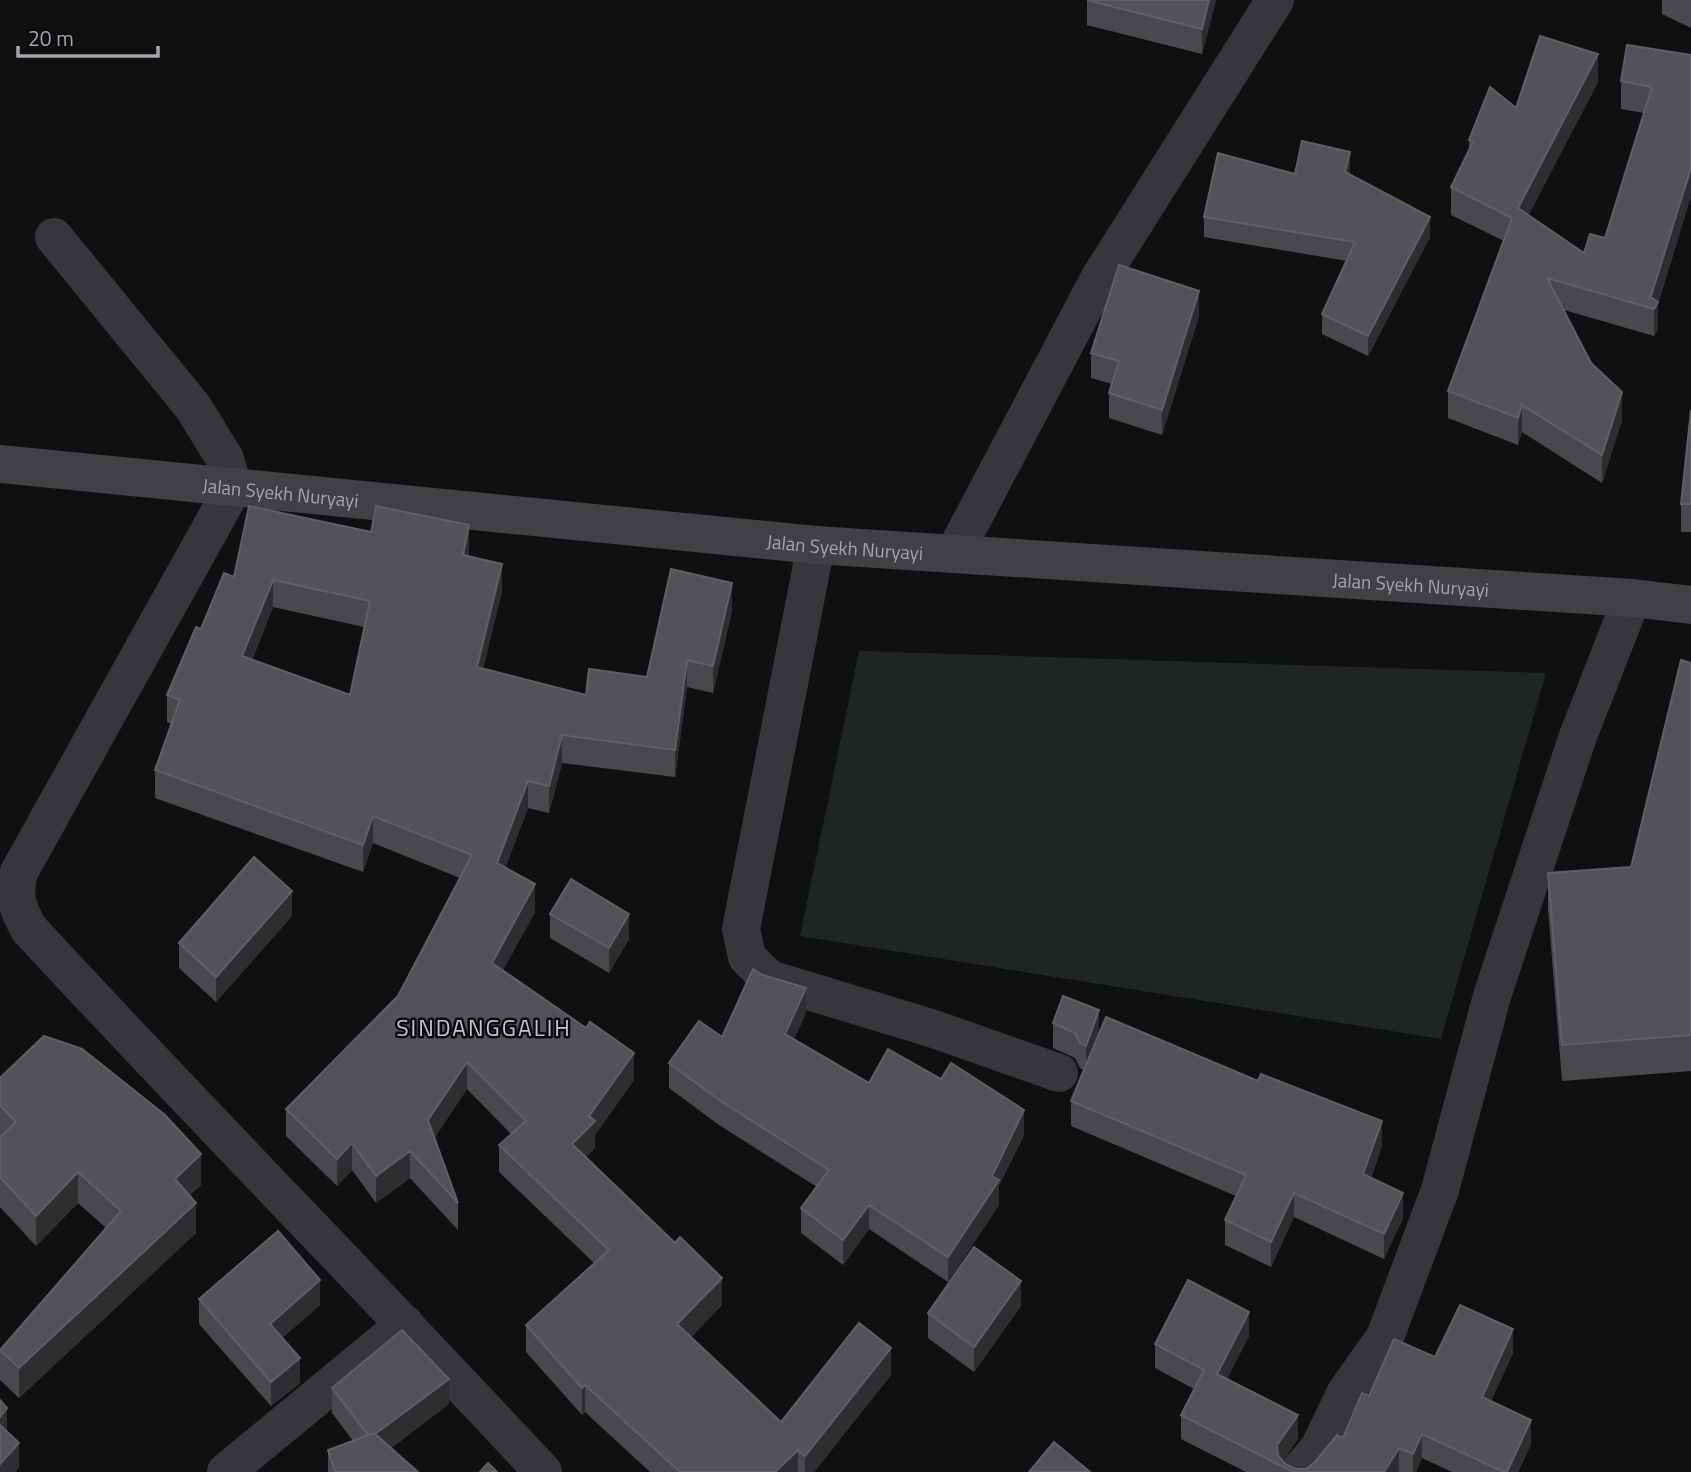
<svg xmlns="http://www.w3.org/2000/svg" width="1691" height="1472" viewBox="0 0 1691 1472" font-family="'Titillium Web',sans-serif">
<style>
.green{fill:#1f2520}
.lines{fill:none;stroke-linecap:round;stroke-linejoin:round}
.minor{stroke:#36373a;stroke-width:38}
.secondary{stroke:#404045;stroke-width:38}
.wall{fill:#49494d;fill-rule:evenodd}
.shaded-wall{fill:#2e2e31}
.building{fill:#525358;stroke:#5f6066;stroke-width:2;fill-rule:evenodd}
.labels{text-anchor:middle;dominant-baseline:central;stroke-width:5;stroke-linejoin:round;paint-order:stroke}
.street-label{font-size:19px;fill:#a3a5b0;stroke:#0b0b0c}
.quarter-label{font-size:23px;letter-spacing:2px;fill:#c3c5cd;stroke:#0b0b0c}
</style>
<rect width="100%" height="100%" fill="#101011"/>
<path class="green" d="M 859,651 L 1546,673 L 1441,1039 L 800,936 Z"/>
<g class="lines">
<path class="minor" d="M 54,237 L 193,407 L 225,459 L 233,488 L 19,872 C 13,896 17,908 29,929 C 198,1112 373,1289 543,1472
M 816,545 L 741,929 L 747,957 L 769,979 L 934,1029 L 1059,1073
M 954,554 L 1099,279 L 1275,0
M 226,1472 L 405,1324
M 1299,1472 L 1319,1448 L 1346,1392 L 1385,1337 L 1440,1190 L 1492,996 L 1578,736 L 1632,598"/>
<path class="secondary" id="s1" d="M 0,464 L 816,545 L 1632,598 L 1691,605"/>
</g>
<path class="wall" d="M 1087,0 L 1216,0 L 1202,54 L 1087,25 Z
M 1662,0 L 1691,0 L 1691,28 L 1662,14 Z
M 1691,55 L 1691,196 L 1658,304 L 1658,329 L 1654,336 L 1564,310 L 1622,420 L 1602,483 L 1522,432 L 1518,445 L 1448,418 L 1448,391 L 1504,241 L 1451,215 L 1451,187 L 1469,150 L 1469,140 L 1516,108 L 1598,82 L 1528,215 L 1584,253 L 1605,238 L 1644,113 L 1621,109 L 1621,81 Z
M 1350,172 L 1349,174 L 1430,237 L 1368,356 L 1322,334 L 1322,314 L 1347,261 L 1204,237 L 1204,217 L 1295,174 Z
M 1199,316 L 1162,435 L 1109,418 L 1109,393 L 1112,384 L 1091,378 L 1091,353 Z
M 1691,409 L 1691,532 L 1681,532 L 1681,504 Z
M 371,532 L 469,553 L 468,556 L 502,591 L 483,669 L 586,695 L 647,677 L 732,611 L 713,693 L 687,687 L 675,777 L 562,763 L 549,813 L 528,808 L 505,868 L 535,912 L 503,970 L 634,1080 L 595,1135 L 595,1148 L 586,1157 L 722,1305 L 691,1337 L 781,1422 L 891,1375 L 814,1472 L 650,1472 L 585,1412 L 582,1415 L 526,1352 L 526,1325 L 594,1263 L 499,1172 L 499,1145 L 511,1134 L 467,1089 L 435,1137 L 458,1203 L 458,1230 L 410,1178 L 376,1203 L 352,1170 L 337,1186 L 286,1136 L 286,1109 L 398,996 L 460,878 L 373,843 L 363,872 L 155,798 L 155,770 L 172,724 L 167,722 L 167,695 L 201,629 L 234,577 ZM 273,607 L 364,627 L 350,695 L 252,660 Z
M 1691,663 L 1691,1071 L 1562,1081 L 1548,909 L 1548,873 L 1631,867 Z
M 550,914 L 629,939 L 609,973 L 550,938 Z
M 292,916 L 216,1002 L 179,968 L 179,943 Z
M 806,1013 L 794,1039 L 869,1083 L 1024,1135 L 999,1185 L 999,1205 L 948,1282 L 869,1229 L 843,1265 L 801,1233 L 801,1208 L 817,1187 L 719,1125 L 669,1088 L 669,1063 L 722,1037 Z
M 1053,1023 L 1099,1033 L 1382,1146 L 1371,1178 L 1403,1218 L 1384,1259 L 1294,1217 L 1271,1267 L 1225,1245 L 1225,1220 L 1236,1196 L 1071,1126 L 1071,1101 L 1084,1070 L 1080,1068 L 1075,1058 L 1053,1048 Z
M 0,1078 L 201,1185 L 190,1195 L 196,1233 L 19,1398 L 0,1380 L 0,1350 L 106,1228 L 78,1203 L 36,1246 L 0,1207 L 0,1137 L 1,1136 L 0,1135 Z
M 199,1299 L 320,1305 L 282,1338 L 300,1383 L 271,1406 L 199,1324 Z
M 1021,1306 L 974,1372 L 928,1338 L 928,1313 Z
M 1249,1336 L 1227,1379 L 1298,1439 L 1283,1461 L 1285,1464 L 1296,1469 L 1306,1469 L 1315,1462 L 1343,1438 L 1369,1396 L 1435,1357 L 1513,1353 L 1491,1401 L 1531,1444 L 1518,1472 L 1452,1472 L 1422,1458 L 1416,1472 L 1246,1472 L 1181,1439 L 1181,1415 L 1194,1389 L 1155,1368 L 1155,1344 Z
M 332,1388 L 449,1404 L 391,1448 L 418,1472 L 328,1472 L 328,1450 L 353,1441 L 332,1413 Z"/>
<path class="shaded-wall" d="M 1209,0 L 1216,0 L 1202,54 L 1202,29 Z
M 1598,54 L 1598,82 L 1518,236 L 1518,208 Z
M 1350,152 L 1350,172 L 1345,192 L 1345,172 Z
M 1691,168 L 1691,196 L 1658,304 L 1658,329 L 1654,336 L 1654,309 L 1651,296 Z
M 1430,217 L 1430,237 L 1368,356 L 1368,336 Z
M 1199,291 L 1199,316 L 1162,435 L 1162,410 Z
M 1622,392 L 1622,420 L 1602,483 L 1602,455 Z
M 1522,405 L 1522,432 L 1518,445 L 1518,418 Z
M 469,525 L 469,553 L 463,582 L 463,555 Z
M 502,564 L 502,591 L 477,695 L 477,667 Z
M 273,580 L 273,607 L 242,683 L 242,656 Z
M 732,583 L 732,611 L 713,693 L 713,666 Z
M 687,660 L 687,687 L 675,777 L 675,750 Z
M 562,735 L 562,763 L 549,813 L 549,786 Z
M 528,781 L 528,808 L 497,890 L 497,863 Z
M 373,816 L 373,843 L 363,872 L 363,845 Z
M 535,884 L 535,912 L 492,990 L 492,963 Z
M 292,891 L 292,916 L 216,1002 L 216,977 Z
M 629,914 L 629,939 L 609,973 L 609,948 Z
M 806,988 L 806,1013 L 785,1058 L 785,1034 Z
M 1099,1010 L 1099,1034 L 1086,1071 L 1086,1046 Z
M 634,1053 L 634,1080 L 595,1135 L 595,1148 L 572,1171 L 572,1144 L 589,1116 Z
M 467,1062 L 467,1089 L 428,1147 L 428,1120 Z
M 1024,1110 L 1024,1135 L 999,1185 L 999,1205 L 948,1282 L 948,1257 L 992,1176 Z
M 1382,1121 L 1382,1146 L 1363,1199 L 1363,1174 Z
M 352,1143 L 352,1170 L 337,1186 L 337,1159 Z
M 410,1151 L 410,1178 L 376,1203 L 376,1176 Z
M 201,1154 L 201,1185 L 175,1209 L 175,1179 Z
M 78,1172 L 78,1203 L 36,1246 L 36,1216 Z
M 1294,1193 L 1294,1217 L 1271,1267 L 1271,1242 Z
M 1403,1193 L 1403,1218 L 1384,1259 L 1384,1234 Z
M 196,1203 L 196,1233 L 19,1398 L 19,1368 Z
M 869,1205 L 869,1229 L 843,1265 L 843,1240 Z
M 722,1278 L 722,1305 L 677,1352 L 677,1324 Z
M 320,1280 L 320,1305 L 270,1349 L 270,1324 Z
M 1021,1281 L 1021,1306 L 974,1372 L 974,1347 Z
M 1249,1312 L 1249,1336 L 1217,1398 L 1217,1374 Z
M 1513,1329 L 1513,1353 L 1482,1421 L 1482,1397 Z
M 891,1348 L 891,1375 L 814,1472 L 805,1472 L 805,1456 Z
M 300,1358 L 300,1383 L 271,1406 L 271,1382 Z
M 449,1379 L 449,1404 L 370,1463 L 370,1438 Z
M 585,1385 L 585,1412 L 582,1415 L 582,1388 Z
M 7,1408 L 7,1433 L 0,1442 L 0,1417 Z
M 1298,1415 L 1298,1439 L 1280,1465 L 1277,1445 Z
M 1531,1420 L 1531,1444 L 1518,1472 L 1507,1472 Z
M 1422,1434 L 1422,1458 L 1416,1472 L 1413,1472 L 1413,1454 Z
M 19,1443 L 19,1468 L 15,1472 L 0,1472 L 0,1464 Z
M 1399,1448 L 1399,1472 L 1384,1472 Z
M 798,1450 L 798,1472 L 775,1472 Z"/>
<path class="building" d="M 1087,0 L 1209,0 L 1202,29 Z
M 1540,36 L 1598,54 L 1518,208 L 1584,253 L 1590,234 L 1605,238 L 1652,87 L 1621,81 L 1627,45 L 1691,55 L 1691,168 L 1651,296 L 1649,296 L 1658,302 L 1654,309 L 1547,278 L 1591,363 L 1622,392 L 1602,455 L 1522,405 L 1518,418 L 1448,391 L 1512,218 L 1451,187 L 1473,142 L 1469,140 L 1490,87 L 1516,108 Z
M 1302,141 L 1350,152 L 1345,172 L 1430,217 L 1368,336 L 1322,314 L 1355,242 L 1204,217 L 1218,153 L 1295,174 Z
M 1119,265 L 1199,291 L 1162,410 L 1109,393 L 1119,361 L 1091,353 Z
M 1691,410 L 1691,504 L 1681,504 Z
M 249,506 L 371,532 L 376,506 L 469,525 L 463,555 L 502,564 L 477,667 L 586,695 L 589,669 L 647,677 L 671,569 L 732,583 L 713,666 L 687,660 L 675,750 L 562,735 L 549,786 L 528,781 L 497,863 L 535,884 L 492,963 L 586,1028 L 590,1022 L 634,1053 L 589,1116 L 595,1121 L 572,1144 L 675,1243 L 680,1237 L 722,1278 L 677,1324 L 781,1422 L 859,1323 L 891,1348 L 805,1456 L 798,1450 L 775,1472 L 680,1472 L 585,1385 L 582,1388 L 526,1325 L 609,1250 L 499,1145 L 526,1121 L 467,1062 L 428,1120 L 458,1203 L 410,1151 L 376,1176 L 352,1143 L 337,1159 L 286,1109 L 398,996 L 472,855 L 373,816 L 363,845 L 155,770 L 180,700 L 167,695 L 196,627 L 201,629 L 224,573 L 234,577 ZM 273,580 L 370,601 L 350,695 L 242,656 Z
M 1681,660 L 1691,663 L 1691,1035 L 1562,1045 L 1548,873 L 1631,867 Z
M 254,857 L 292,891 L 216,977 L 179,943 Z
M 571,879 L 629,914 L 609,948 L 550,914 Z
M 753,969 L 763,975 L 806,988 L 785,1034 L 869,1083 L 888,1049 L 941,1079 L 951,1063 L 1024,1110 L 992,1176 L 999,1180 L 948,1257 L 869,1205 L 843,1240 L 801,1208 L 829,1170 L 719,1100 L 669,1063 L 699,1021 L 722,1037 Z
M 1063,996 L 1099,1010 L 1086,1046 L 1080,1043 L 1075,1033 L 1053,1023 Z
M 1106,1017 L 1258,1081 L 1261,1074 L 1382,1121 L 1363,1174 L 1403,1193 L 1384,1234 L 1294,1193 L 1271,1242 L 1225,1220 L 1246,1175 L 1071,1101 Z
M 44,1036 L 82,1049 L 165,1115 L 201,1154 L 175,1179 L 196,1203 L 19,1368 L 0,1350 L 121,1211 L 78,1172 L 36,1216 L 0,1177 L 0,1137 L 16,1122 L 0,1105 L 0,1078 Z
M 278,1231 L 320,1280 L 270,1324 L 300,1358 L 271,1382 L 199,1299 Z
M 974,1247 L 1021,1281 L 974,1347 L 928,1313 Z
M 1188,1280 L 1249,1312 L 1217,1374 L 1298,1415 L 1277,1445 L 1278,1455 L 1285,1464 L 1296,1469 L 1306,1469 L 1315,1462 L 1337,1435 L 1343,1438 L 1362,1393 L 1369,1396 L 1394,1339 L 1435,1357 L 1460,1305 L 1513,1329 L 1482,1397 L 1531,1420 L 1507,1472 L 1504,1472 L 1422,1434 L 1413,1454 L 1399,1448 L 1384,1472 L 1293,1472 L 1181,1415 L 1204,1370 L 1155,1344 Z
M 402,1330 L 449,1379 L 375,1434 L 374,1433 L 368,1435 L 332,1388 Z
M 0,1400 L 7,1408 L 0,1417 Z
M 0,1425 L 19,1443 L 0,1464 Z
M 374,1433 L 418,1472 L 335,1472 L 328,1450 Z
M 1054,1442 L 1090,1472 L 1029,1472 Z
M 488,1463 L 497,1472 L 480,1472 Z"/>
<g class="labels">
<g class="street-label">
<text stroke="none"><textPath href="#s1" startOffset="282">Jalan Syekh Nuryayi</textPath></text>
<text stroke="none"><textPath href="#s1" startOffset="849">Jalan Syekh Nuryayi</textPath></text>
<text stroke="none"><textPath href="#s1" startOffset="1416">Jalan Syekh Nuryayi</textPath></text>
</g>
<g class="quarter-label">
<text x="484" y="1027">SINDANGGALIH</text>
</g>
</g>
<path d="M18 46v10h140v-10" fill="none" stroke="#a3a5b0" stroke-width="3.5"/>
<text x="28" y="46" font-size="21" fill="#a3a5b0" stroke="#0b0b0c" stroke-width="5" paint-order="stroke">20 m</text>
</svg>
